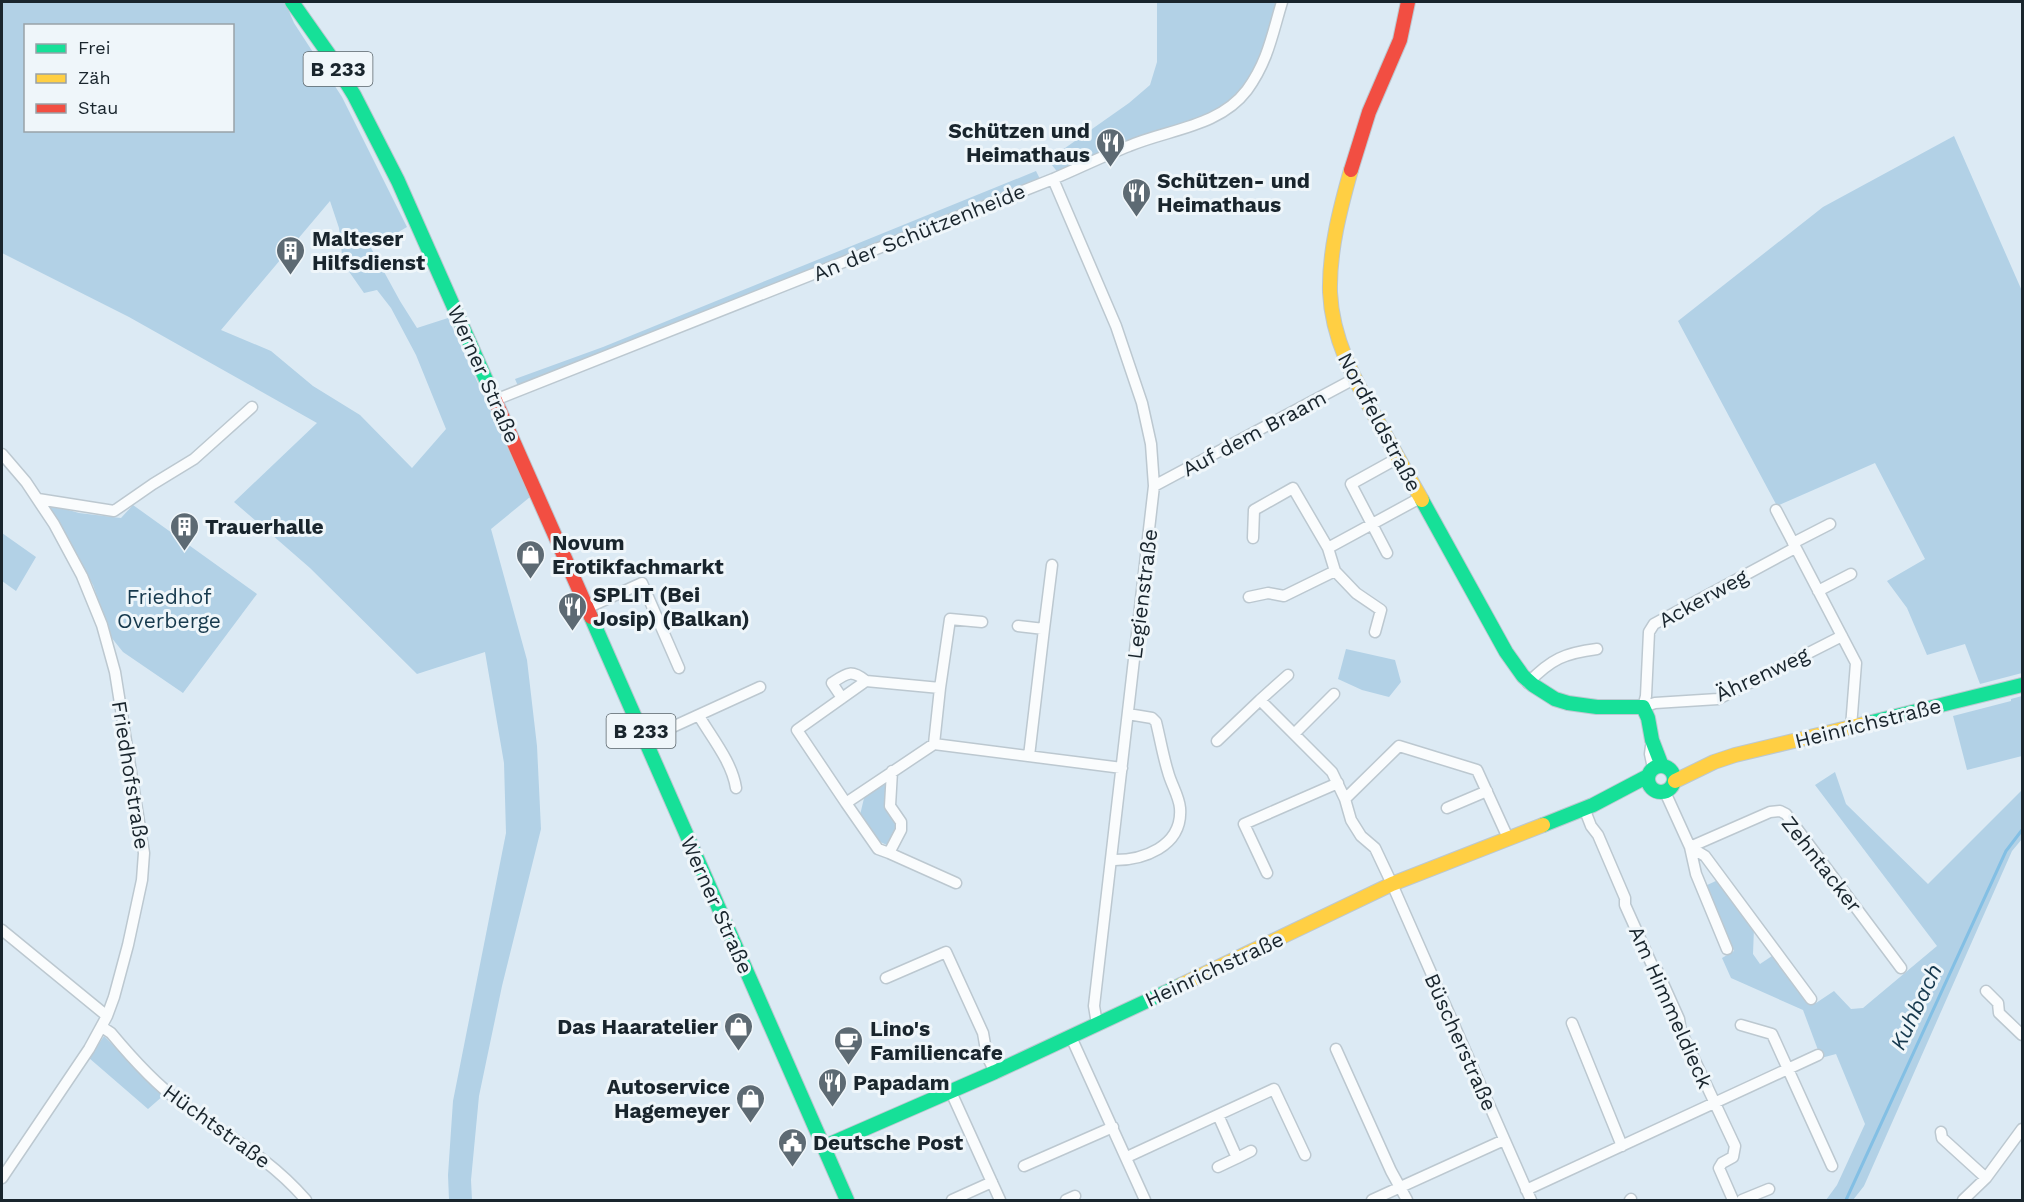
<svg xmlns="http://www.w3.org/2000/svg" width="2024" height="1202" viewBox="0 0 2024 1202" font-family="'Work Sans',sans-serif">
<style>
.green{fill:#b2d1e6;fill-rule:evenodd}
.lines{fill:none;stroke-linecap:round;stroke-linejoin:round}
.stream{stroke:#83bfe4;stroke-width:3}
.street-casing{stroke:#bcc8d0;stroke-width:13}
.fast-casing{stroke:#bcc8d0;stroke-width:16}
.slow-casing{stroke:#bcc8d0;stroke-width:16}
.jam-casing{stroke:#bcc8d0;stroke-width:16}
.street{stroke:#fafcfd;stroke-width:10}
.fast{stroke:#16e098;stroke-width:14}
.slow{stroke:#ffcf43;stroke-width:14}
.jam{stroke:#f24e42;stroke-width:14}
.labels{text-anchor:middle;dominant-baseline:central;stroke-width:6;stroke-linejoin:round;paint-order:stroke}
.shield{fill:#eff6fa;stroke:#59646a;stroke-width:1.5}
.shield-label{font-size:20px;font-weight:bold;fill:#19252d}
.poi-label{font-size:21px;font-weight:bold;fill:#19252d;stroke:#eff6fa;text-anchor:start}
.street-label{font-size:21px;fill:#19252d;stroke:#eff6fa}
.park-label{font-size:21px;fill:#16394d;stroke:#eff6fa}
.water-label{font-size:22px;font-style:italic;fill:#15384d;stroke:#eff6fa}
</style>
<rect width="100%" height="100%" fill="#dceaf4"/>
<path class="green" d="M 2,2 L 285,2 L 294,23 L 342,97 L 407,227 L 371,248 L 400,301 L 417,328 L 448,318 L 530,497 L 491,529 L 527,660 L 537,746 L 541,829 L 502,986 L 479,1096 L 471,1180 L 472,1200 L 449,1200 L 448,1175 L 453,1101 L 506,833 L 504,763 L 485,652 L 417,674 L 310,568 L 234,502 L 317,423 L 129,317 L 2,253 ZM 26,26 L 232,26 L 232,130 L 26,130 ZM 330,201 L 339,228 L 343,263 L 364,293 L 377,290 L 391,308 L 416,355 L 446,429 L 412,468 L 360,415 L 313,386 L 271,351 L 221,330 Z
M 1157,2 L 1278,2 C 1261,54 1257,84 1208,116 L 1059,174 L 1048,160 L 1129,103 L 1150,85 L 1157,62 Z
M 1954,136 L 2022,291 L 2022,673 L 1980,684 L 1965,644 L 1927,655 L 1907,608 L 1887,581 L 1925,559 L 1875,463 L 1777,506 L 1678,321 L 1823,207 Z
M 1036,171 L 1040,179 L 518,386 L 515,379 L 603,347 Z
M 51,505 L 79,513 L 121,518 L 133,505 L 257,594 L 183,693 L 123,652 L 111,637 L 93,585 L 51,511 Z
M 2,533 L 36,557 L 16,591 L 2,581 Z
M 1346,649 L 1395,660 L 1401,682 L 1389,697 L 1362,690 L 1338,679 Z
M 2022,696 L 2022,756 L 1967,770 L 1953,716 L 2011,701 L 2011,699 Z
M 1835,772 L 1846,804 L 1928,884 L 2022,790 L 2022,839 L 2012,851 L 1864,1186 L 1853,1200 L 1826,1200 L 1837,1185 L 1865,1124 L 1836,1054 L 1821,1058 L 1803,1010 L 1731,978 L 1722,958 L 1734,951 L 1705,886 L 1718,880 L 1754,928 L 1753,954 L 1760,964 L 1772,956 L 1787,977 L 1795,972 L 1816,1003 L 1834,991 L 1851,1009 L 1863,1008 L 1937,946 L 1815,785 Z
M 887,779 L 898,822 L 889,846 L 876,840 L 860,815 L 865,794 Z
M 104,1036 L 164,1095 L 148,1109 L 89,1058 Z"/>
<g class="lines">
<path class="stream" d="M 1846,1200 L 2006,851 L 2022,830"/>
<defs>
<path id="street" d="M 1053,179 L 1116,326 L 1142,403 L 1151,444 L 1154,486 L 1094,1006 L 1097,1024
M 495,400 L 1053,179 C 1079,168 1103,156 1129,146 C 1169,129 1219,127 1247,90 C 1268,61 1272,35 1282,2
M 2,454 L 26,482 L 54,524 L 82,576 L 102,625 L 115,672 L 144,853 L 142,880 L 128,945 L 114,997 L 107,1016 L 89,1049 L 2,1178
M 1154,486 L 1354,379
M 38,499 L 114,511 L 153,484 L 194,459 L 252,407
M 1776,510 L 1856,663 L 1851,727
M 1253,538 L 1254,510 L 1293,488 L 1328,548 L 1335,571 L 1356,593 L 1381,610 L 1375,632
M 1793,543 L 1830,524
M 1328,548 L 1420,498
M 1387,553 L 1351,484 L 1398,458
M 1818,591 L 1851,574
M 1249,597 L 1268,593 L 1284,596 L 1335,571
M 587,608 L 642,583 L 679,668
M 1018,626 L 1044,629 L 1029,756
M 1044,629 L 1052,565
M 1528,683 C 1551,659 1565,653 1597,649
M 842,698 L 832,683 C 847,673 851,669 866,681
M 1260,700 L 1288,675
M 1643,707 L 1646,696 L 1649,632 L 1654,624 L 1795,548
M 1643,707 L 1655,703 L 1718,699 L 1842,636
M 699,716 C 712,738 732,762 736,788
M 1295,733 L 1334,694
M 644,740 L 760,687
M 1217,741 L 1260,700 L 1332,772 L 1345,799 L 1351,820 L 1361,836 L 1375,848 L 1392,884 L 1531,1200
M 934,744 L 940,688
M 1651,746 L 1650,754 L 1653,768
M 892,771 L 890,806 L 901,822 L 901,830 L 889,853 L 878,849 L 846,803 L 934,744 L 1122,768
M 1665,792 L 1690,847 L 1770,812 L 1780,811 L 1786,814 L 1901,968
M 1345,799 L 1399,746 L 1477,770 L 1508,838
M 846,803 L 797,730 L 866,681 L 940,688 L 950,619 L 982,622
M 1447,808 L 1487,791
M 1584,808 L 1591,826 L 1598,835 L 1625,898 L 1625,905 L 1652,965 L 1657,970 L 1679,1019 L 1681,1031 L 1735,1146 L 1733,1157 L 1722,1163 L 1719,1168 L 1733,1200
M 889,853 L 956,883
M 1111,860 C 1142,861 1183,847 1180,808 C 1179,796 1171,784 1168,772 C 1163,756 1160,738 1156,722 L 1152,718 L 1128,714
M 1267,873 L 1244,824 L 1338,783
M 2,930 L 107,1016
M 1727,949 L 1696,874 L 1690,847 L 1705,856 L 1811,999
M 886,978 L 946,952 L 983,1033 L 987,1056 L 995,1072
M 1986,991 L 1998,1003 L 1999,1013 L 2022,1035
M 1572,1023 L 1622,1146
M 1741,1025 L 1772,1034 L 1832,1166
M 102,1027 L 111,1033 C 131,1057 154,1083 179,1101 C 224,1134 269,1157 306,1200
M 1071,1037 L 1145,1200
M 1336,1049 L 1391,1171 L 1407,1200
M 951,1092 L 1000,1200
M 1941,1132 L 1942,1138 L 1986,1178
M 1127,1157 L 1274,1089 L 1305,1155
M 1237,1158 L 1251,1151
M 1024,1166 L 1113,1127
M 1218,1167 L 1237,1158 L 1218,1115
M 1526,1190 L 1818,1055
M 952,1200 L 992,1182
M 1066,1200 L 1075,1196
M 1372,1200 L 1504,1140
M 1630,1200 L 1631,1199
M 1742,1200 L 1769,1189
M 1963,1200 L 1986,1178 L 2022,1129"/>
<path id="fast" d="M 292,2 L 328,53 L 354,95 L 398,181 L 491,391
M 1422,500 L 1506,652 L 1523,676 L 1533,685 L 1555,699 L 1568,703 L 1597,707 L 1643,707 L 1648,718 L 1652,740 L 1662,766
M 591,617 L 847,1200
M 1868,723 L 2022,685
M1648 779a13 13 0 1 1 26 0a13 13 0 1 1-26 0Z
M 1543,825 L 1593,805 L 1648,776
M 823,1147 L 995,1072 L 1181,985"/>
<path id="slow" d="M 1351,170 C 1340,209 1329,251 1330,292 C 1332,339 1354,379 1377,420 C 1392,447 1407,474 1422,500
M 1675,781 L 1714,762 L 1735,755 L 1868,723
M 1181,985 L 1392,884 L 1543,825"/>
<path id="jam" d="M 1351,170 L 1369,112 L 1400,40 L 1408,2
M 491,391 L 591,617"/>
</defs>
<use href="#street" class="street-casing"/>
<use href="#fast" class="fast-casing"/>
<use href="#slow" class="slow-casing"/>
<use href="#jam" class="jam-casing"/>
<use href="#street" class="street"/>
<use href="#fast" class="fast"/>
<use href="#slow" class="slow"/>
<use href="#jam" class="jam"/>
</g>
<defs>
<symbol id="restaurant-pin" viewBox="-11 -11 22 30"><path d="M0 17L-7.5 6A9.5 9.5 0 1 1 7.5 6Z" fill="#5d6a73" stroke="#eff6fa"/><path d="M-5-6h1v4h1v-4h1v4h1v-4h1v5L-1.5 .5V6h-2V.5L-5-1ZM5-6V6H3V1.5H1.5Q1.5-4 5-6Z" fill="#fff"/></symbol>
<symbol id="building-pin" viewBox="-11 -11 22 30"><path d="M0 17L-7.5 6A9.5 9.5 0 1 1 7.5 6Z" fill="#5d6a73" stroke="#eff6fa"/><path d="M-4-6H4V6H1V3H-1V6H-4ZM-2.5-4.3h1.7v1.8h-1.7ZM.8-4.3h1.7v1.8H.8ZM-2.5-1h1.7V.8h-1.7ZM.8-1h1.7V.8H.8Z" fill="#fff"/></symbol>
<symbol id="shop-pin" viewBox="-11 -11 22 30"><path d="M0 17L-7.5 6A9.5 9.5 0 1 1 7.5 6Z" fill="#5d6a73" stroke="#eff6fa"/><path d="M-5-2.5h2.3a2.7 3.5 0 0 1 5.4 0H5L5.5 6h-11ZM-1.5-2.5h3a1.5 2.3 0 0 0-3 0Z" fill="#fff"/></symbol>
<symbol id="cafe-pin" viewBox="-11 -11 22 30"><path d="M0 17L-7.5 6A9.5 9.5 0 1 1 7.5 6Z" fill="#5d6a73" stroke="#eff6fa"/><path d="M-5.5-4.5H6V0H3Q3 3.5 0 3.5H-2.5Q-5.5 3.5-5.5 0ZM3-3.2v2h1.7v-2ZM-6 4.5H4V6H-6Z" fill="#fff"/></symbol>
<symbol id="civic-pin" viewBox="-11 -11 22 30"><path d="M0 17L-7.5 6A9.5 9.5 0 1 1 7.5 6Z" fill="#5d6a73" stroke="#eff6fa"/><path d="M-.6-6.5H3V-4.5H.6V-3L4-1V1h2V6H-6V1h2V-1L-.6-3ZM-1.2 2.5V6h2.4V2.5Z" fill="#fff"/></symbol>
</defs>
<g fill-rule="evenodd">
<use href="#restaurant-pin" x="1094" y="126" width="33" height="45"/>
<use href="#restaurant-pin" x="1120" y="176" width="33" height="45"/>
<use href="#building-pin" x="274" y="234" width="33" height="45"/>
<use href="#building-pin" x="168" y="510" width="33" height="45"/>
<use href="#shop-pin" x="514" y="538" width="33" height="45"/>
<use href="#restaurant-pin" x="556" y="590" width="33" height="45"/>
<use href="#shop-pin" x="722" y="1010" width="33" height="45"/>
<use href="#cafe-pin" x="832" y="1024" width="33" height="45"/>
<use href="#restaurant-pin" x="816" y="1066" width="33" height="45"/>
<use href="#shop-pin" x="734" y="1082" width="33" height="45"/>
<use href="#civic-pin" x="776" y="1126" width="33" height="45"/>
</g>
<g class="labels">
<g class="shield">
<rect x="303.5" y="52" width="69" height="34" rx="4.5"/>
<rect x="606.5" y="714" width="69" height="34" rx="4.5"/>
</g>
<g class="shield-label">
<text x="338" y="69">B 233</text>
<text x="641" y="731">B 233</text>
</g>
<g class="poi-label">
<text x="1090" y="130" text-anchor="end">Schützen und<tspan x="1090" dy="24">Heimathaus</tspan></text>
<text x="1157" y="180">Schützen- und<tspan x="1157" dy="24">Heimathaus</tspan></text>
<text x="312" y="238">Malteser<tspan x="312" dy="24">Hilfsdienst</tspan></text>
<text x="205" y="526">Trauerhalle</text>
<text x="552" y="542">Novum<tspan x="552" dy="24">Erotikfachmarkt</tspan></text>
<text x="593" y="594">SPLIT (Bei<tspan x="593" dy="24">Josip) (Balkan)</tspan></text>
<text x="718" y="1026" text-anchor="end">Das Haaratelier</text>
<text x="870" y="1028">Lino's<tspan x="870" dy="24">Familiencafe</tspan></text>
<text x="853" y="1082">Papadam</text>
<text x="730" y="1086" text-anchor="end">Autoservice<tspan x="730" dy="24">Hagemeyer</tspan></text>
<text x="813" y="1142">Deutsche Post</text>
</g>
<g class="street-label">
<text transform="translate(919 232) rotate(-22)">An der Schützenheide</text>
<text transform="translate(484 374) rotate(66)">Werner Straße</text>
<text transform="translate(1380 422) rotate(62)">Nordfeldstraße</text>
<text transform="translate(1254 433) rotate(-28)">Auf dem Braam</text>
<text transform="translate(1142 594) rotate(-83)">Legienstraße</text>
<text transform="translate(1703 598) rotate(-29)">Ackerweg</text>
<text transform="translate(1762 674) rotate(-25)">Ährenweg</text>
<text transform="translate(1868 723) rotate(-14)">Heinrichstraße</text>
<text transform="translate(131 775) rotate(81)">Friedhofstraße</text>
<text transform="translate(1822 864) rotate(52)">Zehntacker</text>
<text transform="translate(717 905) rotate(66)">Werner Straße</text>
<text transform="translate(1214 969) rotate(-25)">Heinrichstraße</text>
<text transform="translate(1671 1007) rotate(66)">Am Himmeldieck</text>
<text transform="translate(1461 1042) rotate(66)">Büscherstraße</text>
<text transform="translate(217 1126) rotate(36)">Hüchtstraße</text>
</g>
<g class="park-label">
<text x="169" y="596">Friedhof<tspan x="169" dy="24">Overberge</tspan></text>
</g>
<g class="water-label">
<text transform="translate(1916 1007) rotate(-65)">Kuhbach</text>
</g>
</g>
<rect width="2024" height="1202" fill="none" stroke="#19252d" stroke-width="6"/>
<rect x="24" y="24" width="210" height="108" fill="#eff6fa" stroke="#99a2a8" stroke-width="1.5"/>
<rect x="36" y="44" width="30" height="9" fill="#16e098" stroke="#99a2a8" stroke-width="1.5"/>
<text x="78" y="54" font-size="18" fill="#19252d">Frei</text>
<rect x="36" y="74" width="30" height="9" fill="#ffcf43" stroke="#99a2a8" stroke-width="1.5"/>
<text x="78" y="84" font-size="18" fill="#19252d">Zäh</text>
<rect x="36" y="104" width="30" height="9" fill="#f24e42" stroke="#99a2a8" stroke-width="1.5"/>
<text x="78" y="114" font-size="18" fill="#19252d">Stau</text>
</svg>
